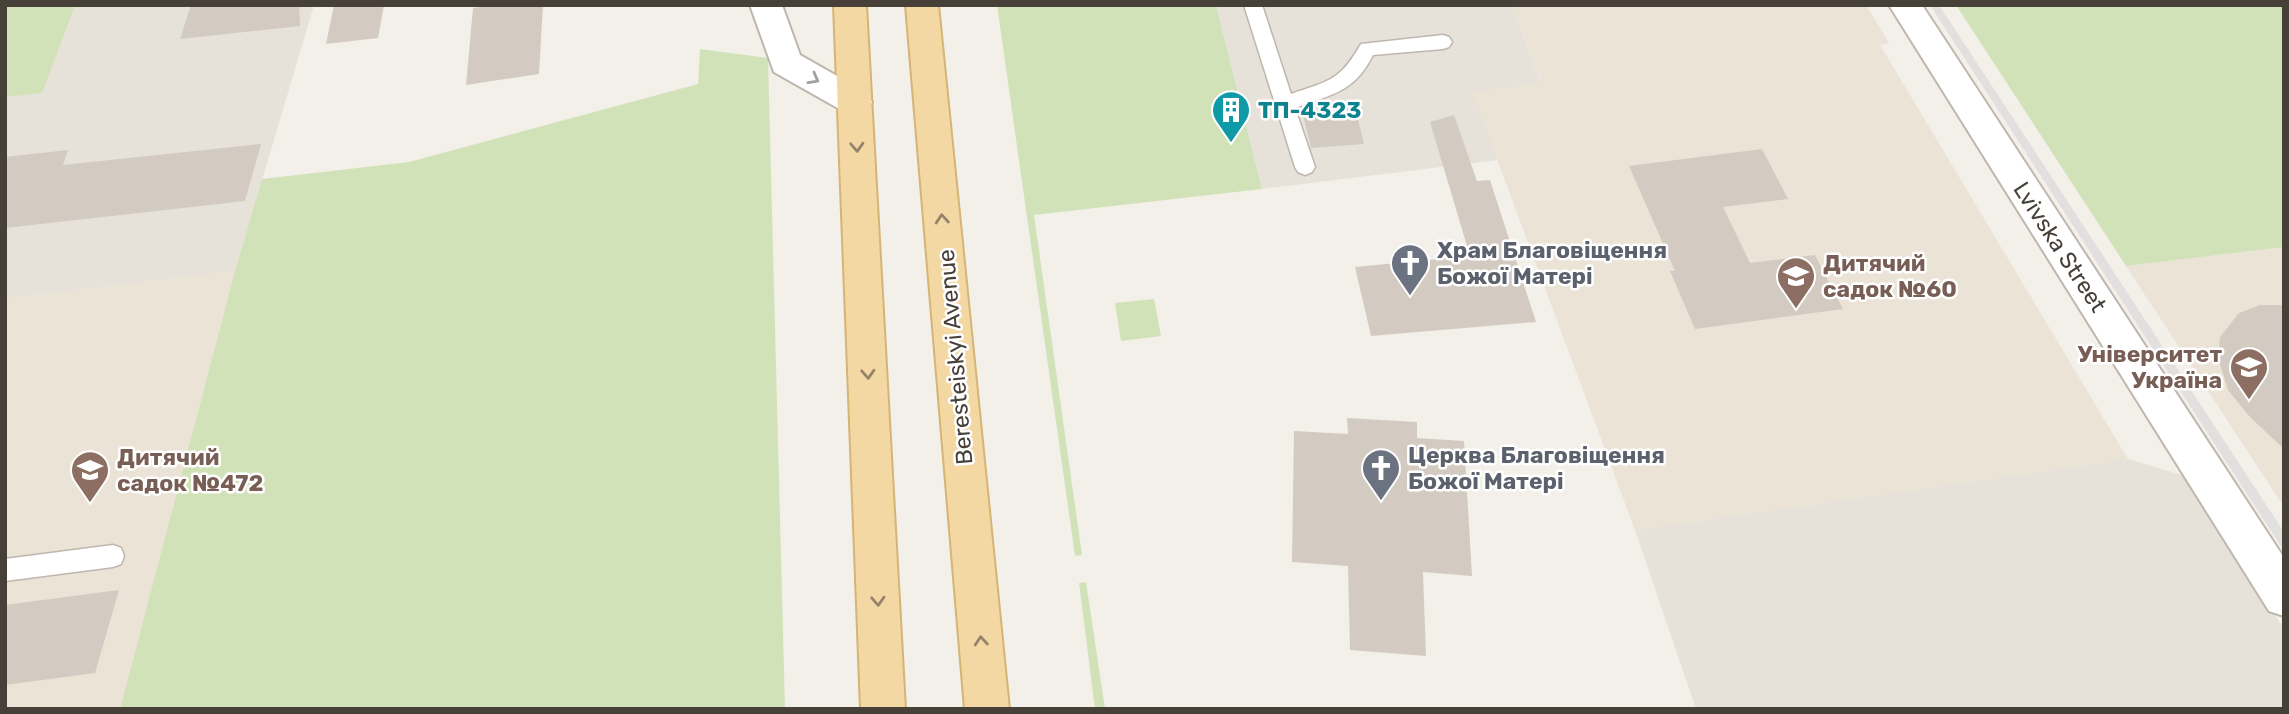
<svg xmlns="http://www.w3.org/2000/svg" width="2289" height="714" viewBox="0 0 2289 714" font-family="Rubik,sans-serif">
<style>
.residential{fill:#e6e1d9}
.education{fill:#eae3d6}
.green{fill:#d2e2b8}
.parking{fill:#e2e0de}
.building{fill:#d3cbc1}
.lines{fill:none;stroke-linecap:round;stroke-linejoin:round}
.lane-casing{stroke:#beb7ae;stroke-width:3}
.street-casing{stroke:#beb7ae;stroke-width:4}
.primary-casing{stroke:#d6b475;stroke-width:4}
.lane{fill:#fff;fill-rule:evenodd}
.street{fill:#fff;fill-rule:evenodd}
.primary{fill:#f3d8a4;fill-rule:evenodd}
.oneway{stroke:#a2a09c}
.oneway2{stroke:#948469}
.labels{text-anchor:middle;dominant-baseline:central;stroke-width:5;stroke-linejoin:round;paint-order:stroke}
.culture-label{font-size:23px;font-weight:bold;fill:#0d838f;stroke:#fff;text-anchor:start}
.street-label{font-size:23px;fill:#464039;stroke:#fff}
.worship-label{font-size:23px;font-weight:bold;fill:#5b616d;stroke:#fff;text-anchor:start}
.education-label{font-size:23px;font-weight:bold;fill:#785e54;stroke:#fff;text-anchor:start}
</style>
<rect width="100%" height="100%" fill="#f3f0ea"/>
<path class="residential" d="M 5,5 L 314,5 L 235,271 L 5,299 Z
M 1216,5 L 1511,5 L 1542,84 L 1473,92 L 1498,160 L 1262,189 Z
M 2128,459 L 2188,477 L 2284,629 L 2284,709 L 1696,709 L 1635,530 Z"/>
<path class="education" d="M 1511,5 L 1866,5 L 1889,43 L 1880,45 L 2128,459 L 1635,530 L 1472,92 L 1542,83 Z
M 2284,247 L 2284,507 L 2126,266 Z
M 235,271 L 120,709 L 5,709 L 5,299 Z"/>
<path class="green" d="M 5,5 L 75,5 L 42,93 L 5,97 Z
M 997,5 L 1216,5 L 1262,189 L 1034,215 L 1082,555 L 1075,556 Z
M 1956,5 L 2284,5 L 2284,247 L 2126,266 Z
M 700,49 L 768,58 L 785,709 L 120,709 L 235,271 L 262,179 L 409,162 L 698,84 Z
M 1154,299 L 1161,336 L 1121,341 L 1115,303 Z
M 1086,582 L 1105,709 L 1095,709 L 1079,583 Z"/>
<path class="parking" d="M 1930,5 L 1939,5 L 2284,532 L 2284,551 Z"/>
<path class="building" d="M 191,5 L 299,5 L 300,26 L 180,39 Z
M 334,5 L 384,5 L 378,38 L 326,44 Z
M 494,5 L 543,5 L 539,74 L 466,85 L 473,8 Z
M 1355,107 L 1364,144 L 1311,148 L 1302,111 Z
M 1454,115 L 1477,181 L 1490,180 L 1536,322 L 1371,336 L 1355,267 L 1470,256 L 1430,122 Z
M 261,144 L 245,201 L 5,228 L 5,157 L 68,150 L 63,165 Z
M 1762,149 L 1788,199 L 1723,207 L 1750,263 L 1815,255 L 1843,309 L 1695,329 L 1670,271 L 1675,271 L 1629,166 Z
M 2260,305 L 2284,305 L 2284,449 L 2250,417 L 2228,390 L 2218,358 L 2220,337 L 2239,313 Z
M 1347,418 L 1417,422 L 1417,438 L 1464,441 L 1472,576 L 1423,572 L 1426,656 L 1350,650 L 1348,566 L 1292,562 L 1294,431 L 1348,434 Z
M 119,590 L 95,673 L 5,685 L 5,605 Z"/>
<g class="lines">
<defs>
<path id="lane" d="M 1244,5 L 1262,5 L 1291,94 C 1330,80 1339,82 1361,44 L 1443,35 L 1449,37 L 1452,42 L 1449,47 L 1443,49 L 1373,55 C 1354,93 1332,94 1295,108 L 1315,167 L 1312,172 L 1305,175 L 1298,172 L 1295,167 Z
M 113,545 L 121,548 L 124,556 L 121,564 L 113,567 L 5,581 L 5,559 Z"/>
<path id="street" d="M 750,5 L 782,5 L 800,55 L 867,93 L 872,102 L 867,111 L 855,115 L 843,111 L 774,72 Z
M 1889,5 L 1922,5 L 2284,558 L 2284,616 L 2269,611 Z"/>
<path id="primary" d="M 834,5 L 866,5 L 905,709 L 861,709 Z
M 906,5 L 938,5 L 1009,709 L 965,709 Z"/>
</defs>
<use href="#lane" class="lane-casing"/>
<use href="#street" class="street-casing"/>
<use href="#primary" class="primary-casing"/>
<use href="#lane" class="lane"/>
<use href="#street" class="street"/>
<use href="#primary" class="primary"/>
</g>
<defs><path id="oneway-chevron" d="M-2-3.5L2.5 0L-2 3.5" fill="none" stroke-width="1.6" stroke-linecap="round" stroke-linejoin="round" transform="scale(1.75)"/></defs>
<use class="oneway" href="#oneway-chevron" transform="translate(814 79) rotate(29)"/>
<g class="oneway2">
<use href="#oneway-chevron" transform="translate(857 147) rotate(87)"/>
<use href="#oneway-chevron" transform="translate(942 219) rotate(-95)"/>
<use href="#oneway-chevron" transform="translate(868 374) rotate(87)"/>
<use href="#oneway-chevron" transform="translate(878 601) rotate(87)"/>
<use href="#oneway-chevron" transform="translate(981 641) rotate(-95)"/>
</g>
<defs>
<symbol id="building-pin" viewBox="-11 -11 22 30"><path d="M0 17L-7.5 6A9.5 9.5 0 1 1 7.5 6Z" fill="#0f9aa8" stroke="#fff"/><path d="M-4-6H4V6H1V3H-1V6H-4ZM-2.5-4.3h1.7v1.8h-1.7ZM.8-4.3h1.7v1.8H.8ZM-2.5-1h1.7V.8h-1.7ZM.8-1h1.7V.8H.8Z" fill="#fff"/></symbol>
<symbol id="church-pin" viewBox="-11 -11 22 30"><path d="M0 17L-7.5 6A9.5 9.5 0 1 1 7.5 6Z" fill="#6b7280" stroke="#fff"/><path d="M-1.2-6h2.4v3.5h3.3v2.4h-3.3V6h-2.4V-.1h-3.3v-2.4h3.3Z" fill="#fff"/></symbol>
<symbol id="school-pin" viewBox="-11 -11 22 30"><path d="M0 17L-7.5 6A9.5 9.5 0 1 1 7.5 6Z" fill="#8d6e63" stroke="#fff"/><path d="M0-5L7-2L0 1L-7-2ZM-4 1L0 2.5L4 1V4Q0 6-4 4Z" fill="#fff"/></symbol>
<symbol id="university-pin" viewBox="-11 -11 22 30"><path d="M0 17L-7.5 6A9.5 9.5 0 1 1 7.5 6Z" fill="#8d6e63" stroke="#fff"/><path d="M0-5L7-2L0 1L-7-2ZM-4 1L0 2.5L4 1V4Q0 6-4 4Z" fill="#fff"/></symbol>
</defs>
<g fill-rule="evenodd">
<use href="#building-pin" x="1209" y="88" width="44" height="60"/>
<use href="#church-pin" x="1388" y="241" width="44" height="60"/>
<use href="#school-pin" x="1774" y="254" width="44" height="60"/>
<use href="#university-pin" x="2227" y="345" width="44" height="60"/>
<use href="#church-pin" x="1359" y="446" width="44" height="60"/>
<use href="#school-pin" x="68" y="448" width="44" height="60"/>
</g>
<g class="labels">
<g class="culture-label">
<text x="1258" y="110">ТП-4323</text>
</g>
<g class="street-label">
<text transform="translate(2060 247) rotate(57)">Lvivska Street</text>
<text transform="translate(955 357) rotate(-95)">Beresteiskyi Avenue</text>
</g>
<g class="worship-label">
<text x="1437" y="250">Храм Благовіщення<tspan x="1437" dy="26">Божої Матері</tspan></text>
<text x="1408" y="455">Церква Благовіщення<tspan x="1408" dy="26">Божої Матері</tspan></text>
</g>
<g class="education-label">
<text x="1823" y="263">Дитячий<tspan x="1823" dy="26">садок №60</tspan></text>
<text x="2222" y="354" text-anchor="end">Університет<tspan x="2222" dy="26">Україна</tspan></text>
<text x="117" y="457">Дитячий<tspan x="117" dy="26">садок №472</tspan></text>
</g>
</g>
<rect width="2289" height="714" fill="none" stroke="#464039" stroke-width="14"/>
</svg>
